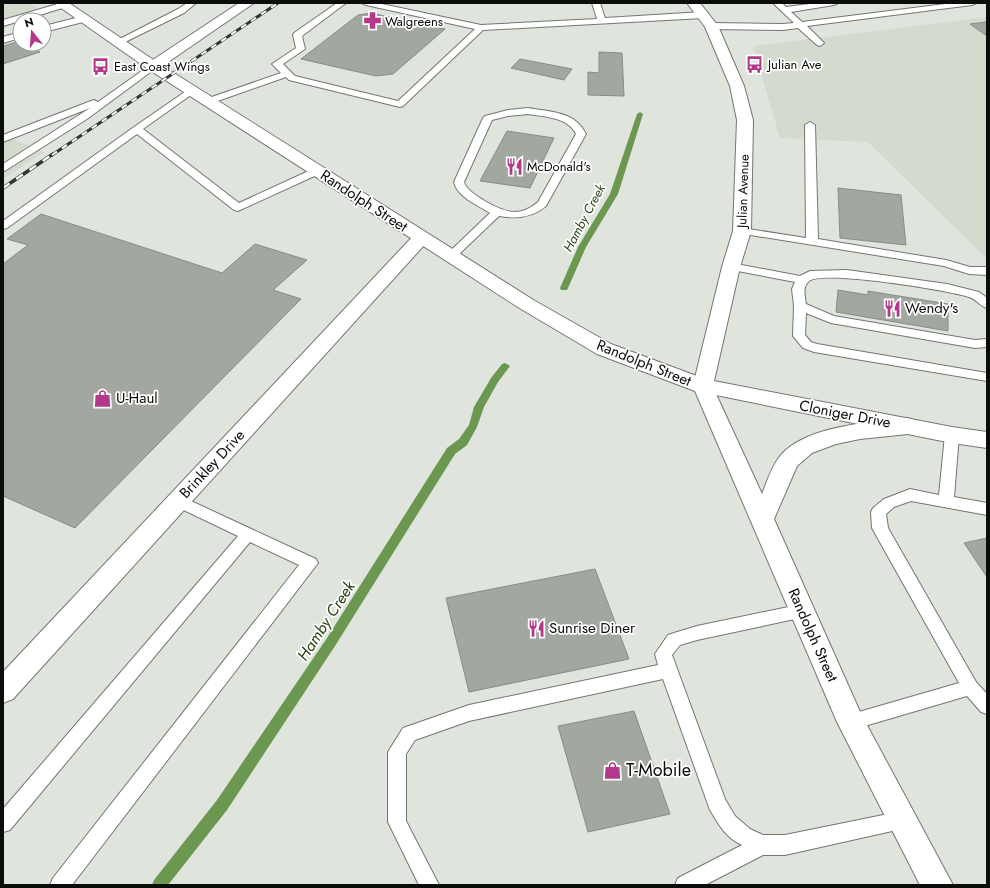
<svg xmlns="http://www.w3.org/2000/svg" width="990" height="888" viewBox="0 0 990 888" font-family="Jost,sans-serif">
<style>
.built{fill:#d2dbcd}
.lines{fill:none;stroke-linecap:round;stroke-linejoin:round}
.stream{fill:#6b9750;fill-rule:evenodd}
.building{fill:#a2a79f;stroke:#878c85}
.lane-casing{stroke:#727770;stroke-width:2}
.street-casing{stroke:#727770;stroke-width:2}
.secondary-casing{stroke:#727770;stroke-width:2}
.primary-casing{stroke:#727770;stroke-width:2}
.lane{fill:#fff;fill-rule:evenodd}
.street{fill:#fff;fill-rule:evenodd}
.secondary{fill:#fff;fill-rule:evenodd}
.primary{fill:#fff;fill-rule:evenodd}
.rail-far1-casing{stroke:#323531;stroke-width:3}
.rail-casing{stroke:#323531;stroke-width:3.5}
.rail-far1{stroke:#fff;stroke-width:2;stroke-dasharray:6;stroke-linecap:butt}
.rail{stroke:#fff;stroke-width:2.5;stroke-dasharray:8;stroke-linecap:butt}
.labels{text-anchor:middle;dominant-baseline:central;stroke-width:3.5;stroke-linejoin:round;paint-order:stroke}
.far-poi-label{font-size:13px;fill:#0b0d0a;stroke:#fff;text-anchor:start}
.far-street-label{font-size:13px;fill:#0b0d0a;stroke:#fff}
.far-water-label{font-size:13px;font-style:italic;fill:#284513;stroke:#fff}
.street-label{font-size:15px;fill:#0b0d0a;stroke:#fff}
.poi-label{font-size:15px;fill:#0b0d0a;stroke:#fff;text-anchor:start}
.water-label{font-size:16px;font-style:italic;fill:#284513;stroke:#fff}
.near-poi-label{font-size:18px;fill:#0b0d0a;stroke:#fff;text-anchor:start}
</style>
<rect width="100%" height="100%" fill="#dfe5dd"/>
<path class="built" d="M 3,3 L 29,3 L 47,15 L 29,20 L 20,20 L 20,23 L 3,28 Z
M 987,17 L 987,259 L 868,142 L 780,138 L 753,46 Z
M 3,135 L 44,152 L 3,179 Z"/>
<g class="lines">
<path class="stream" d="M 640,112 L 643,114 L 618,194 L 586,247 L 568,288 L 567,290 L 561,290 L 560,288 L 578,247 L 610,194 L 637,114 Z
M 505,363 L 510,366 L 498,382 L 484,407 L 477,427 L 467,445 L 455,454 L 335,646 L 227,810 L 168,885 L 152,885 L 154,880 L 217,800 L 327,638 L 447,448 L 459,439 L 469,425 L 474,407 L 491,378 L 502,364 Z"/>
</g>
<path class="building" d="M 371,13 L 445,29 L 393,74 L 376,76 L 301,59 L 358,15 Z
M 987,22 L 987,36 L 970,24 Z
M 20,41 L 20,44 L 30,44 L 40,52 L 3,64 L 3,46 Z
M 599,52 L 622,53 L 624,96 L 588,95 L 588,72 L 599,73 Z
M 520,59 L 572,69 L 564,80 L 511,68 Z
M 507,131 L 554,138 L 530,188 L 480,181 Z
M 838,188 L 901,195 L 906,245 L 840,238 Z
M 41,214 L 222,273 L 255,244 L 307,260 L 273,290 L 301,299 L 75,528 L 3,496 L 3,264 L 28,245 L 7,239 Z
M 838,290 L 868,295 L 868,291 L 948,304 L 948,331 L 836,312 Z
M 987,538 L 987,577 L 964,543 Z
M 595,569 L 629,659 L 469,692 L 446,598 Z
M 634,711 L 670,814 L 588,832 L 558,726 Z"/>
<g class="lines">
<defs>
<path id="lane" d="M 61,3 L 66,3 L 67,5 L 66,7 L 3,26 L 3,20 Z
M 187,3 L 196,3 L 184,13 L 121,44 L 115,44 L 114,42 L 178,9 Z
M 337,3 L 346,3 L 302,36 L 305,49 L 283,64 L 295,76 L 398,101 L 475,29 L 366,5 L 362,3 L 377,3 L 481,25 L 597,19 L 592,3 L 600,3 L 605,18 L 703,12 L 707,15 L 703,18 L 483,30 L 403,106 L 400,107 L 289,80 L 286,77 L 212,103 L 206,103 L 204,101 L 206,99 L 281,73 L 272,64 L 296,48 L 293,35 L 294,33 Z
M 773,3 L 782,3 L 786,7 L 817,3 L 838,3 L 834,5 L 791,12 L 802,22 L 953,3 L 976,3 L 972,5 L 807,26 L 824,43 L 820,46 L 817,45 L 798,28 L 783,30 L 711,29 L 707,26 L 711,23 L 783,24 L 794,23 Z
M 84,16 L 88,19 L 87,21 L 44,32 L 44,26 Z
M 20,32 L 20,38 L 3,43 L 3,37 Z
M 153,63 L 156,64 L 158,66 L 156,68 L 87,119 L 3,172 L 3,164 L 90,108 L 3,142 L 3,135 L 91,101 L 94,100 L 98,102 Z
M 192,87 L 195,88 L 197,90 L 195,92 L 143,129 L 239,203 L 313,169 L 321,169 L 322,171 L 321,173 L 238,211 L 234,210 L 137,134 L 7,228 L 3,229 L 3,221 L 134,127 Z
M 528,108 C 550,112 575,111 586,134 L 546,206 C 532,218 516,219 499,216 L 454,259 L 446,259 L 444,257 L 446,255 L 490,213 C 478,205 457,197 454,182 L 483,118 L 485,116 L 508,110 ZM 528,114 C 545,117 568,117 576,134 L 538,202 C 531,208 523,212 514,212 C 502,212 467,194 464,182 L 492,120 L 508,116 Z
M 810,122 L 815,125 L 818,239 L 946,260 L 970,267 L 987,267 L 987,275 L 969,274 L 944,266 L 738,233 L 736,231 L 738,229 L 742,228 L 806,238 L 805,125 Z
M 731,263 L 800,276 L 810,271 L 847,270 L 947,284 L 979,292 L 987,298 L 987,308 C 980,306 976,299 969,297 C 948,290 823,270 809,281 C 802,287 805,296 806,304 L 834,316 L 975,340 L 987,339 L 987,347 L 975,348 L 831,323 L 806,313 L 805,335 L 811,342 L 817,344 L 987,373 L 987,381 L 814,352 L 803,348 L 793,336 L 794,306 L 792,289 L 795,282 L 727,269 L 725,267 L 727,265 Z
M 952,430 L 957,431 L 959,435 L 954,497 L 987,503 L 987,515 L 911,501 L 894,507 L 886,514 L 888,528 L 976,682 L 987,694 L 987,714 L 981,712 L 967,696 L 851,730 L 845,728 L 842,722 L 845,716 L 959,683 L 872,528 L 871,512 L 873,508 L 884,499 L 910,489 L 939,495 L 945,435 L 947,431 Z
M 178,495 L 316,559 L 318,563 L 72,885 L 50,885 L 53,878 L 299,565 L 250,542 L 10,830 L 3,832 L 3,809 L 238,536 L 173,505 L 171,501 L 173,497 Z
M 803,604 L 809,606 L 811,611 L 809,616 L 697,640 L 680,645 L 672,655 L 725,799 L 735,816 L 750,829 L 763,835 L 785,835 L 903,811 L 910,813 L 912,820 L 910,827 L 785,855 L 763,855 L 705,885 L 675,885 L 678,878 L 742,845 C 726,838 719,825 710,810 L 663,679 L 469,721 L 415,740 L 406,754 L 406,821 L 439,885 L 419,885 L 388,822 L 388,752 L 403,728 L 469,705 L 658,665 L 655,654 L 668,635 L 674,633 L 697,626 Z"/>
<path id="street" d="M 239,3 L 254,3 L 158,69 L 153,70 L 148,69 L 146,66 L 148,63 Z
M 421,233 L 427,234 L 430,238 L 427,242 L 13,699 L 3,703 L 3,672 L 415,234 Z"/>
<path id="secondary" d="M 687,3 L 700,3 L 718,26 L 744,86 L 753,120 L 751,231 L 740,267 L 714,381 L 952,427 L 987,432 L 987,448 L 952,443 L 696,391 L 693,386 L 722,267 L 733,231 L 737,120 L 730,86 L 705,27 Z"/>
<path id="primary" d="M 54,3 L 69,3 L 158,63 L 535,301 L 611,344 L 710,381 L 762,494 C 767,482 772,465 781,455 C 806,426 871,422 908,418 L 916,421 L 919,426 L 916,431 L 908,434 L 860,439 L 836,444 L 812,453 L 797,466 L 774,519 L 861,714 L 953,885 L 920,885 L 837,722 L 695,391 L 597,354 L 521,309 L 148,69 Z"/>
</defs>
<use href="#lane" class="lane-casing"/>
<use href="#street" class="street-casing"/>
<use href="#secondary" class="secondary-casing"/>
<use href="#primary" class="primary-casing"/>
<use href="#lane" class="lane"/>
<use href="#street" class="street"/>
<use href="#secondary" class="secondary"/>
<use href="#primary" class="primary"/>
<defs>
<path id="rail-far1" d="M 52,155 L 278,3"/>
<path id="rail" d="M 3,188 L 53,154"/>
</defs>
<use href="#rail-far1" class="rail-far1-casing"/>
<use href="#rail" class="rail-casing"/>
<use href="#rail-far1" class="rail-far1"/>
<use href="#rail" class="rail"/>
</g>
<defs>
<symbol id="pharmacy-bare" viewBox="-9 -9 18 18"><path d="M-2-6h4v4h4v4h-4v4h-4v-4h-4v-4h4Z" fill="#b43889" stroke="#fff" stroke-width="2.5" paint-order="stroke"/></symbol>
<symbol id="bus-bare" viewBox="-9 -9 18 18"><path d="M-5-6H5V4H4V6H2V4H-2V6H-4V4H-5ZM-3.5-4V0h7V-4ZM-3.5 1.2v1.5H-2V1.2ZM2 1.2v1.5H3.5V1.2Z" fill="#b43889" stroke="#fff" stroke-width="2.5" paint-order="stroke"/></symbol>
<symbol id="restaurant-bare" viewBox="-9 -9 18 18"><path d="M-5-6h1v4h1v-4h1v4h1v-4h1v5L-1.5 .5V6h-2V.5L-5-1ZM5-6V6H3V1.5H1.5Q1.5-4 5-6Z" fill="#b43889" stroke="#fff" stroke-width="2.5" paint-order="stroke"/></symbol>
<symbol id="shop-bare" viewBox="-9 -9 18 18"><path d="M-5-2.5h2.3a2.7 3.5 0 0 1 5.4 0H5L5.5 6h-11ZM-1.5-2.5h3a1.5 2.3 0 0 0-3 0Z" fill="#b43889" stroke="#fff" stroke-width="2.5" paint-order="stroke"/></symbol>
</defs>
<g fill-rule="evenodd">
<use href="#pharmacy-bare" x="360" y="8" width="25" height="25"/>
<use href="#bus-bare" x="742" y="52" width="25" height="25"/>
<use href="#bus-bare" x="88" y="54" width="25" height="25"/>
<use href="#restaurant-bare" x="502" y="154" width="25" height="25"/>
<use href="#restaurant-bare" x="880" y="296" width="25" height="25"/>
<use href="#shop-bare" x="90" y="386" width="25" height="25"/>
<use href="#restaurant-bare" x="524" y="616" width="25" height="25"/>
<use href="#shop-bare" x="600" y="758" width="25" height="25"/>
</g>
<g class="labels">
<g class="far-poi-label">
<text x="385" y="21">Walgreens</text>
<text x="768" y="64">Julian Ave</text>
<text x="114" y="66">East Coast Wings</text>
<text x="527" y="166">McDonald's</text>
</g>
<g class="far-street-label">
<text transform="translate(743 191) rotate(-88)">Julian Avenue</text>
</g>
<g class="far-water-label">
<text transform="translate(584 218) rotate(-62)">Hamby Creek</text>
</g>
<g class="street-label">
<text transform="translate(364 201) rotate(33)">Randolph Street</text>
<text transform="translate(644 363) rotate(22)">Randolph Street</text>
<text transform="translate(845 414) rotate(11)">Cloniger Drive</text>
<text transform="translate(212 464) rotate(-47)">Brinkley Drive</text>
<text transform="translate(813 635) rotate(66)">Randolph Street</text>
</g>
<g class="poi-label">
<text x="905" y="308">Wendy's</text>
<text x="116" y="398">U-Haul</text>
<text x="549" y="628">Sunrise Diner</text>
</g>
<g class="water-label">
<text transform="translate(326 621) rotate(-57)">Hamby Creek</text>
</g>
<g class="near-poi-label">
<text x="626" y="770">T-Mobile</text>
</g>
</g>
<rect width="990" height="888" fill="none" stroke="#0b0d0a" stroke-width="8"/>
<g transform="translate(32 32) rotate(343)"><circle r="19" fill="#ffffff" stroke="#9d9e9d"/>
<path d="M0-3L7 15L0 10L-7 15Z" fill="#b43889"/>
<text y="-6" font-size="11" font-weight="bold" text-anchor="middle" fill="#0b0d0a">N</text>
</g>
</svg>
